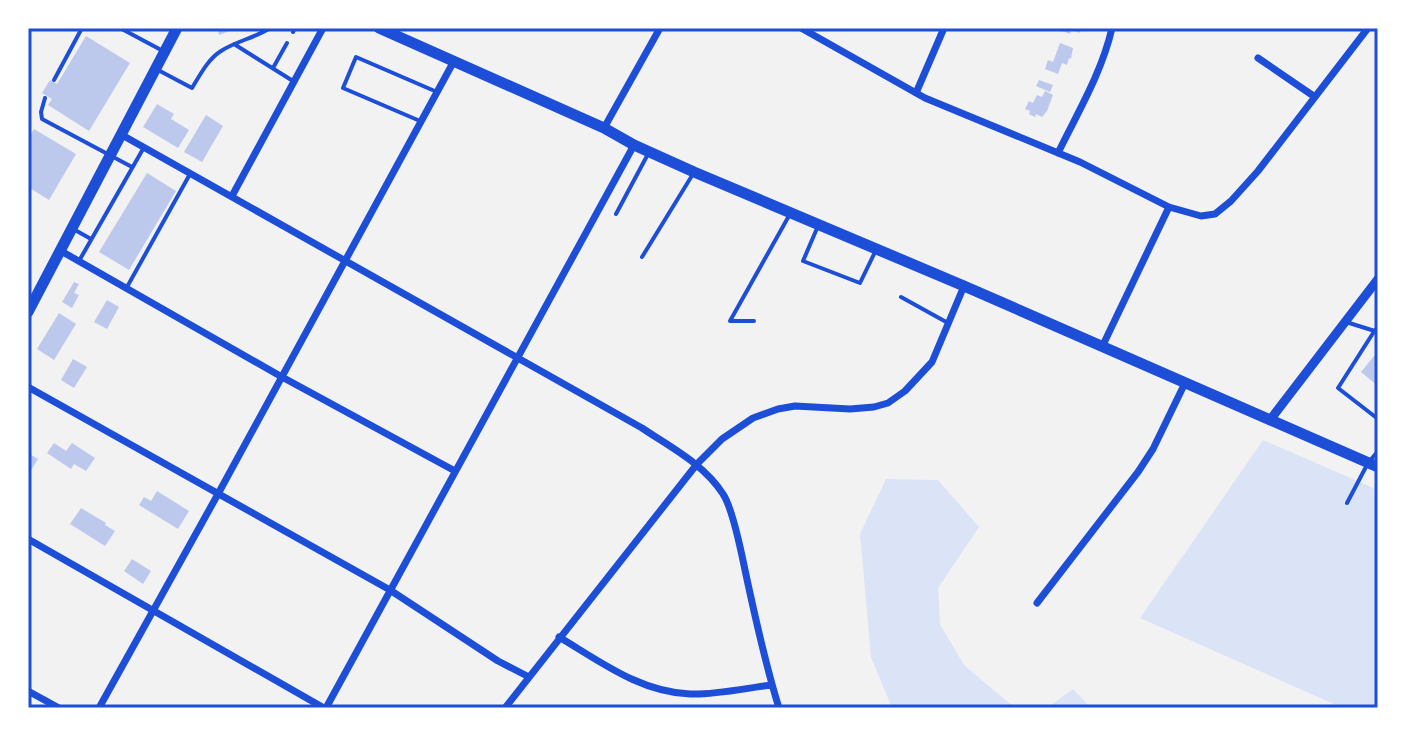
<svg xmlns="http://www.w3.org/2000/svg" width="1406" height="736" viewBox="0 0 1406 736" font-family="Figtree,sans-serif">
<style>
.green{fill:#dbe4f7}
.building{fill:#bdc9ec}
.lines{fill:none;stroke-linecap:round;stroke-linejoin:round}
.service{stroke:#1d4ed8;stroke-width:4}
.minor{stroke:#1d4ed8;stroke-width:7}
.tertiary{stroke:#1d4ed8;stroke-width:9}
.primary{stroke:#1d4ed8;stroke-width:11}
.neatline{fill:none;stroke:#1d4ed8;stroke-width:3}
</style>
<rect width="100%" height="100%" fill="#f2f2f2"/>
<path class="green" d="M 1263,440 L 1378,490 L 1378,708 L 1343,708 L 1140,618 Z
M 886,479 L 938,480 L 979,527 L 938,588 L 940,624 L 964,665 L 1015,708 L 892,708 L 871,657 L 860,534 Z
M 1073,689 L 1091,708 L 1047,708 Z"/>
<path class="building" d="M 217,28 L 238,28 L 219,35 Z
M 1054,28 L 1082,28 L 1080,33 L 1071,30 L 1070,34 Z
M 86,36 L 130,63 L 89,131 L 48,105 L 52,99 L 42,93 L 50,80 L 57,84 Z
M 1060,43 L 1073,48 L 1071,59 L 1069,58 L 1067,65 L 1062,63 L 1058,74 L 1045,69 L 1048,60 L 1053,62 Z
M 1039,80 L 1053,85 L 1050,92 L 1036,86 Z
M 1045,91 L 1053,95 L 1047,111 L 1042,117 L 1036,114 L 1035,117 L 1029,114 L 1030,111 L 1025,109 L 1029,101 L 1033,103 L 1037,95 L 1042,97 Z
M 157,104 L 174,114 L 171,119 L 189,130 L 178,148 L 143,127 Z
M 206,115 L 223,126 L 202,162 L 184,152 Z
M 34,129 L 76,154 L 49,200 L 28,187 L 28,139 Z
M 147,173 L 176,191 L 129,270 L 99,252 Z
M 74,282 L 79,284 L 74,293 L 79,295 L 72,308 L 62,302 Z
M 107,300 L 119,307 L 107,329 L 94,322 Z
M 59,313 L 76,324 L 54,360 L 37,349 Z
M 1378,351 L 1378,386 L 1361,372 Z
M 73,359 L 87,367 L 74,388 L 61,380 Z
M 54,443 L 66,451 L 72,443 L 95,458 L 86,471 L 74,464 L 71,469 L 47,453 Z
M 28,453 L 38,459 L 28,475 Z
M 157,491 L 189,511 L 178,529 L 139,505 L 144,497 L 151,501 Z
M 81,508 L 106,523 L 105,525 L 115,531 L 105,546 L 70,524 Z
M 132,559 L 151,571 L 143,584 L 124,571 Z"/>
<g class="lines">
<path class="service" d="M 120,28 L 163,51
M 293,32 L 295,28
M 234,44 L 293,81
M 273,68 L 287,43
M 158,70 L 192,88 C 200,75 208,59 221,51 C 236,41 255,38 270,28
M 54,80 L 82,28
M 45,98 L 41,112 L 42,119 L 132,167
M 420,121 L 343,88 L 356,57 L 437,92
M 616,214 L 648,154
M 818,226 L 803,261 L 860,283 L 875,252
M 75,230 L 91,239
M 642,257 L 693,174
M 79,261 L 143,149
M 127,287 L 190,174
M 901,297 L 948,323
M 754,321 L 730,321 L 790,214
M 1346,322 L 1378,332
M 1375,330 L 1338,388 L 1378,419
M 1347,503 L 1368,463 L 1378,451"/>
<path class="minor" d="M 801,28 L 925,98 L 1080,162 L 1169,207 L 1201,216 L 1215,214 L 1231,201 L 1258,171 L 1368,28
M 1258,58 L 1315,97
M 916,93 L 944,28
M 604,128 L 660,28
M 122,135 L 642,428 C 670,447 704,464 723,494 C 733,509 741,551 745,570 C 755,617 765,663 779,708
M 1058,153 C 1078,112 1102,72 1112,28
M 232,196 L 323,28
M 61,251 L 282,377 L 455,471
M 1102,347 L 1169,207
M 28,387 L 390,590 L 498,661 L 529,677
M 28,539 L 324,708
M 1037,603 L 1138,472 L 1153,449 L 1185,383
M 559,637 C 601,662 640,692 690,694 C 716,695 746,688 772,685
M 28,691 L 59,708
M 99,708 L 218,494 L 454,61
M 326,708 L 634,145
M 505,708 L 697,464 L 722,439 L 753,418 L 778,409 L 795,406 L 850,409 L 874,407 L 888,403 L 905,391 L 932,362 L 964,286"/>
<path class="tertiary" d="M 1270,420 L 1378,279"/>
<path class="primary" d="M 379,28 L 604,128 L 634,145 L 694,172 L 964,286 L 1378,467
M 28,312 L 177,28"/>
</g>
<rect width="1406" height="736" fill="none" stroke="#ffffff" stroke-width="60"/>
<rect x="30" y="30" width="1346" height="676" class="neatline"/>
</svg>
